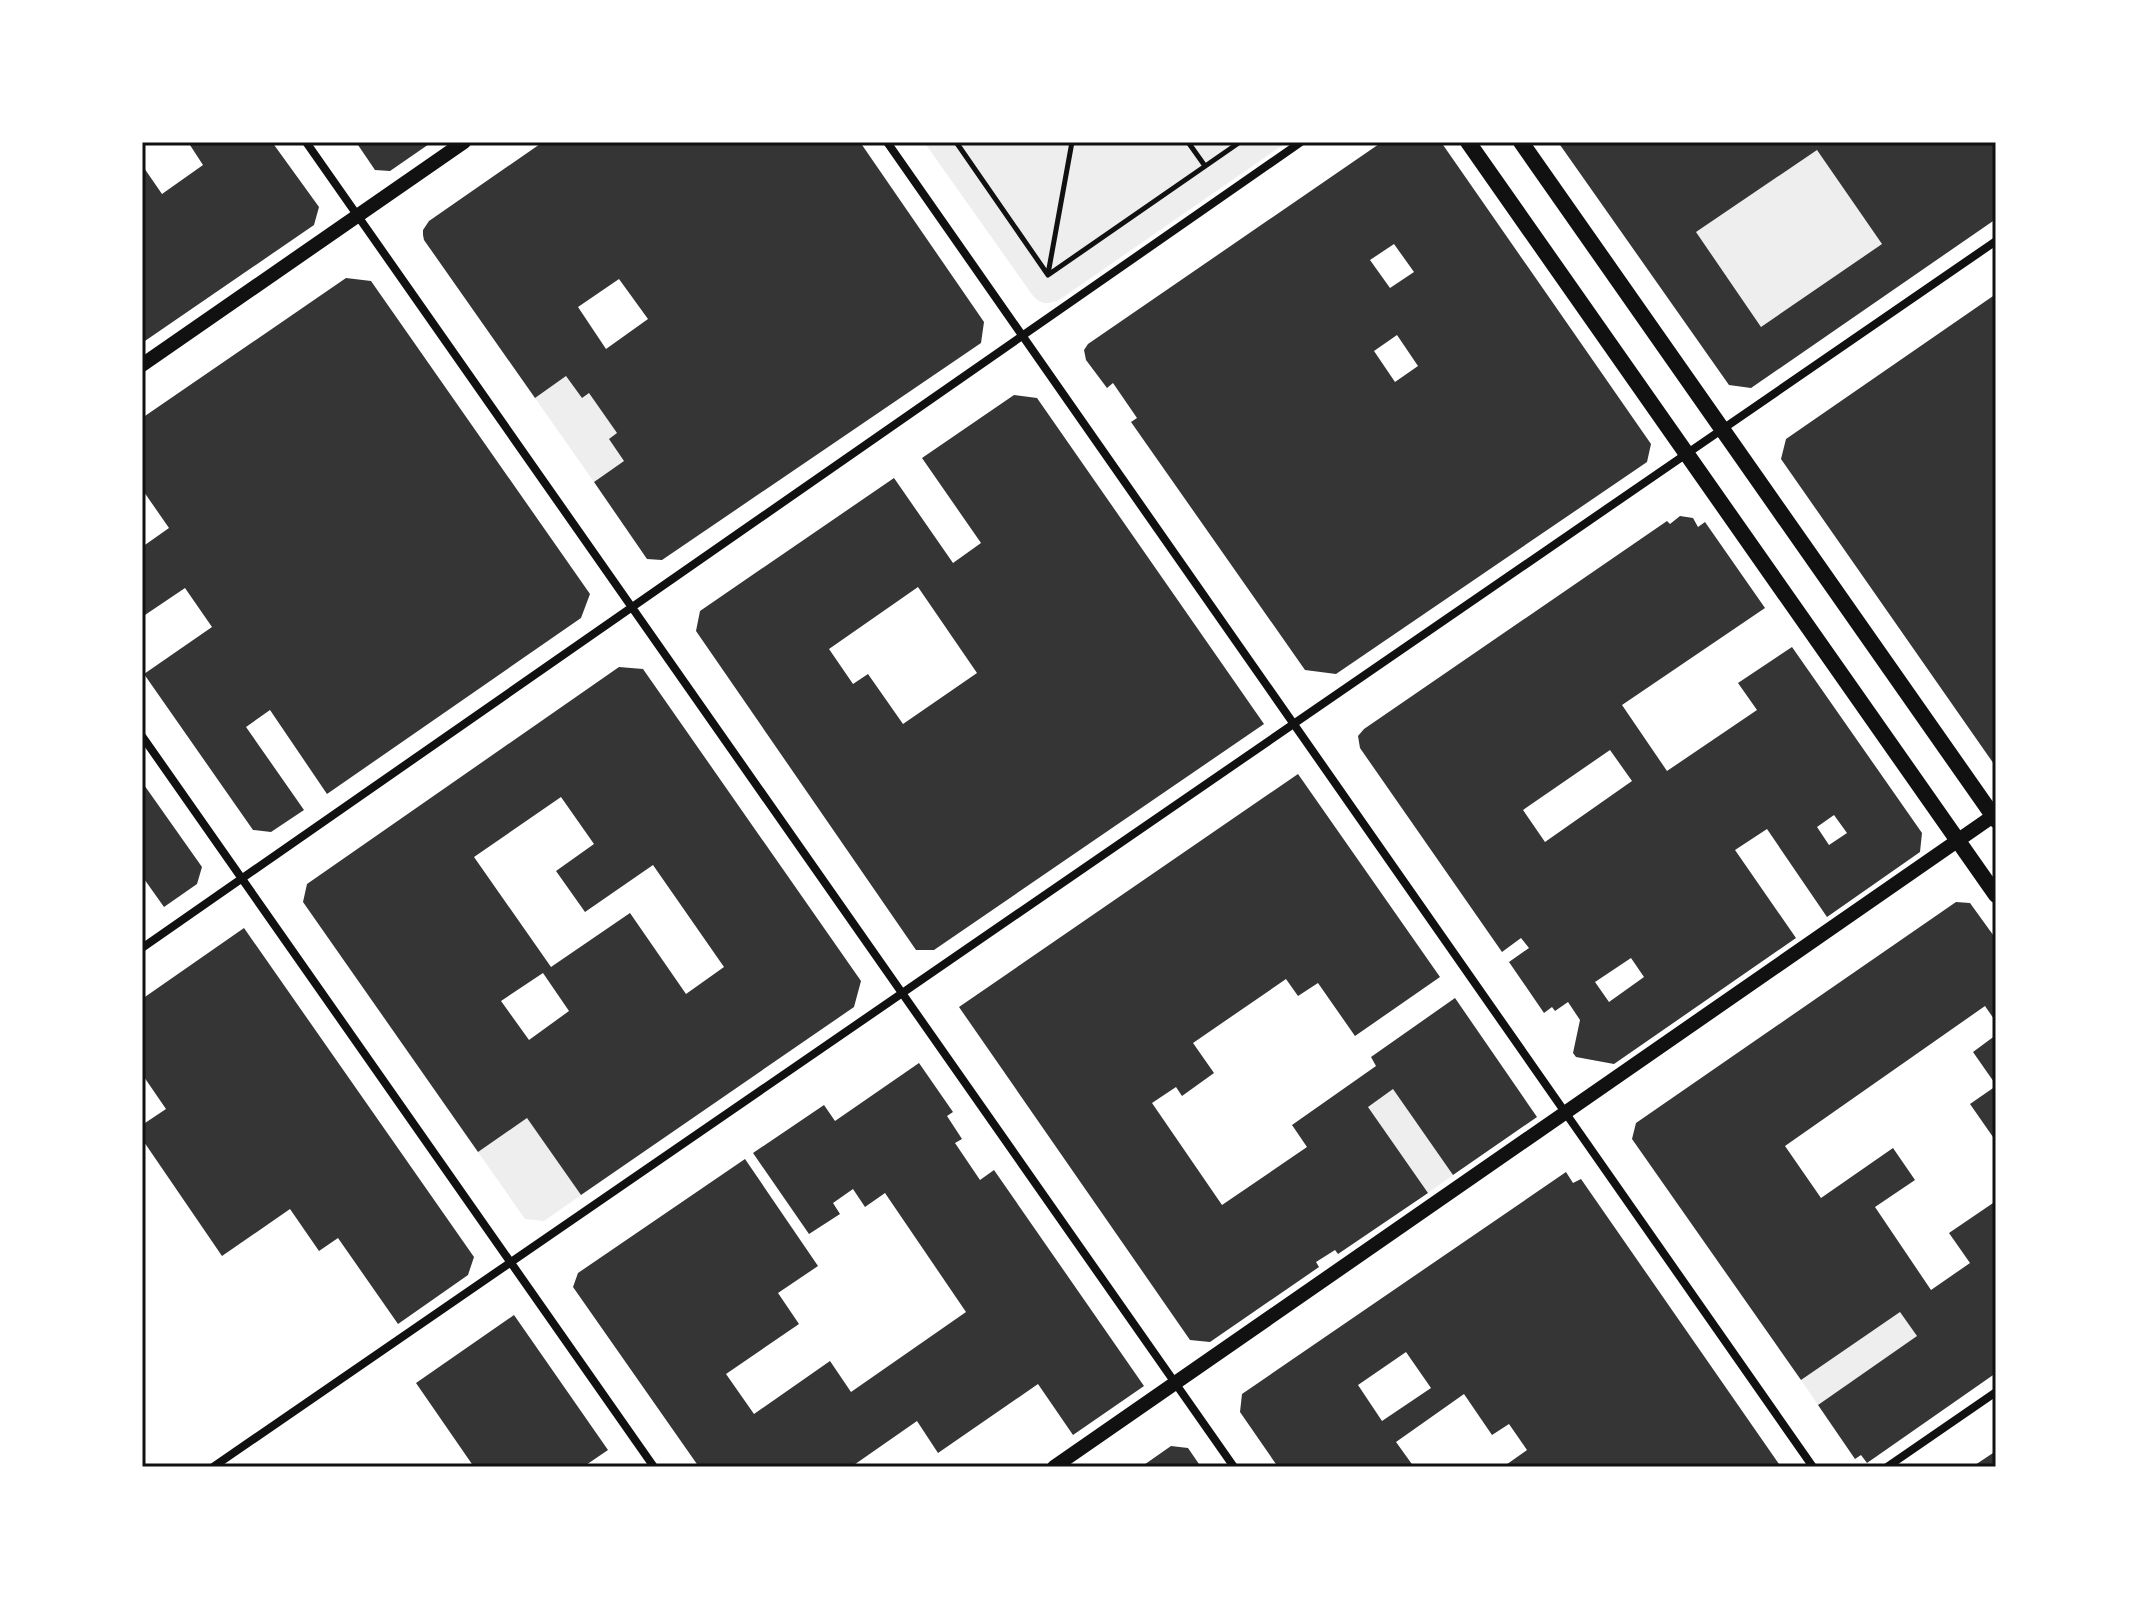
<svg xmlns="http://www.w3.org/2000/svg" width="2138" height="1609" viewBox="0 0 2138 1609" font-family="'Source Serif 4',serif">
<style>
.green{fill:#eee}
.building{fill:#353535;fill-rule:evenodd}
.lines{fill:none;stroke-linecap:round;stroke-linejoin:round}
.path{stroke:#111;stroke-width:5}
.minor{stroke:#111;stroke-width:8}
.tertiary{stroke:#111;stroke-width:14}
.secondary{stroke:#111;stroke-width:16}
.neatline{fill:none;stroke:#111;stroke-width:3}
</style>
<rect width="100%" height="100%" fill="#fff"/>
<path class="green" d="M 924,142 L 1287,142 L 1062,298 C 1048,306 1040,305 1031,293 Z
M 1817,150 L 1882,244 L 1761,327 L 1696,232 Z
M 566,376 L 582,398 L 589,393 L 617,433 L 624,461 L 594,482 L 535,398 Z
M 1393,1089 L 1453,1175 L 1428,1193 L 1368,1107 Z
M 527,1118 L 581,1195 L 544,1221 L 525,1219 L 478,1152 Z
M 1900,1312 L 1917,1336 L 1818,1405 L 1801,1380 Z"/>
<path class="building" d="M 188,142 L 272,142 L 319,207 L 314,225 L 142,343 L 142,165 L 162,194 L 203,165 Z
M 356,142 L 432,142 L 390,171 L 375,170 Z
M 543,142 L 860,142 L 984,322 L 981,343 L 662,560 L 647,559 L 594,482 L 624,461 L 609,439 L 617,433 L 589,393 L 582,398 L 566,376 L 535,398 L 424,240 L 423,235 L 423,230 L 429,221 ZM 619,279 L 648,319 L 606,349 L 578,307 Z
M 1382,142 L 1441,142 L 1651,444 L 1647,462 L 1336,674 L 1305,670 L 1131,422 L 1137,418 L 1113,383 L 1107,388 L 1086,360 L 1084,350 L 1088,344 ZM 1394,244 L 1414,272 L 1390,288 L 1370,260 ZM 1397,335 L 1418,366 L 1395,382 L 1374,351 Z
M 1558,142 L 1996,142 L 1996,219 L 1751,388 L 1729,385 ZM 1817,150 L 1882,244 L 1761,327 L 1696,232 Z
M 346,278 L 371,281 L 590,594 L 581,618 L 327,794 L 270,710 L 246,727 L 304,810 L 271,832 L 253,830 L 144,674 L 212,627 L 185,588 L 142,617 L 142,547 L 169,528 L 144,492 L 142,493 L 142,418 Z
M 1996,294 L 1996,767 L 1781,459 L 1786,439 Z
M 1014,395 L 1037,398 L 1264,724 L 934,950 L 916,950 L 696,631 L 700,611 L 894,478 L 953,563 L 981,543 L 922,458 ZM 918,587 L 977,673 L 903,724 L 868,674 L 853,684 L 829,649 Z
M 1680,516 L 1693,518 L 1698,527 L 1705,522 L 1765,608 L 1622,705 L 1667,771 L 1757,710 L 1738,683 L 1792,647 L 1922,833 L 1920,852 L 1827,917 L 1767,829 L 1735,850 L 1796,938 L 1614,1064 L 1576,1057 L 1573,1053 L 1580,1020 L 1568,1002 L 1555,1011 L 1552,1007 L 1544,1013 L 1509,962 L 1529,948 L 1521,938 L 1502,952 L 1360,748 L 1358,736 L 1364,729 L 1667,521 L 1670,524 ZM 1610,750 L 1632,781 L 1545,842 L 1523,810 ZM 1834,815 L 1847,833 L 1829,845 L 1817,827 ZM 1631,958 L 1644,977 L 1609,1002 L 1595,982 Z
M 619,667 L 643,669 L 861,981 L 854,1007 L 581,1195 L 527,1118 L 478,1152 L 303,902 L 307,884 ZM 561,797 L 594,844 L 556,871 L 585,912 L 653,865 L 724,967 L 686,994 L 630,913 L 551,967 L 474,857 ZM 543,973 L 569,1011 L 529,1040 L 501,1001 Z
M 1298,774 L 1440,977 L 1355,1036 L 1318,983 L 1298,996 L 1286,979 L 1193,1043 L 1214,1073 L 1182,1096 L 1176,1087 L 1152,1103 L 1222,1205 L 1307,1147 L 1292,1125 L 1376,1066 L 1371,1057 L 1455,998 L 1537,1117 L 1453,1175 L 1393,1089 L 1368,1107 L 1428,1193 L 1338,1254 L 1335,1250 L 1316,1262 L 1319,1267 L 1210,1342 L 1190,1340 L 959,1007 Z
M 142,782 L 202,867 L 197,884 L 164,907 L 142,876 Z
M 1956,902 L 1970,903 L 1996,939 L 1996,1022 L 1985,1006 L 1785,1146 L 1821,1198 L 1893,1148 L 1915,1180 L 1875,1207 L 1931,1290 L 1970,1263 L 1949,1233 L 1996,1201 L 1996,1373 L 1867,1463 L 1861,1455 L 1855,1459 L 1818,1405 L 1917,1336 L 1900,1312 L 1801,1380 L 1632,1139 L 1636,1123 Z
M 244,928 L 474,1257 L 468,1275 L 398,1324 L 338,1238 L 319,1251 L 290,1209 L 222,1256 L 142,1139 L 142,1125 L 166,1109 L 142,1074 L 142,999 Z
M 1996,1035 L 1996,1085 L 1973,1052 Z
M 919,1063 L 953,1112 L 947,1116 L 962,1139 L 955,1143 L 980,1180 L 994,1170 L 1144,1386 L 1073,1435 L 1038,1384 L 938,1453 L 917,1421 L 851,1467 L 699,1467 L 573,1287 L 578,1273 L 745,1159 L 818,1266 L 778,1293 L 799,1324 L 726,1374 L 754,1414 L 830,1361 L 851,1392 L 966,1312 L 885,1193 L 865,1207 L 853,1189 L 833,1203 L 840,1214 L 809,1234 L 753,1153 L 824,1105 L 835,1121 Z
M 1996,1086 L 1996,1135 L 1993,1137 L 1970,1104 Z
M 1566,1172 L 1573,1183 L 1581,1179 L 1781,1467 L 1634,1467 L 1631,1464 L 1627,1467 L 1503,1467 L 1527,1450 L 1509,1424 L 1492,1435 L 1464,1394 L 1396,1442 L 1414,1467 L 1278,1467 L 1240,1412 L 1242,1394 ZM 1406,1352 L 1431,1388 L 1382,1421 L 1358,1385 Z
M 514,1315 L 608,1450 L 583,1467 L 474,1467 L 416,1383 Z
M 1171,1446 L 1188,1448 L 1201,1467 L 1141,1467 Z
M 1996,1451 L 1996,1467 L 1972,1467 Z"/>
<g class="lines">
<path class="path" d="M 956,142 L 1048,275
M 1188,142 L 1205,166
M 1048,274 L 1072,142
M 1048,275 L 1240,142"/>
<path class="minor" d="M 306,142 L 1234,1467
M 887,142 L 1813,1467
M 142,736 L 654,1467
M 142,948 L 1301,142
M 213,1467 L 1996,241
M 1887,1467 L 1996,1392"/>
<path class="tertiary" d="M 142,365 L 464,142
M 1054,1467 L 1996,814"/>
<path class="secondary" d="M 1468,142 L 1996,895
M 1521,142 L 1996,820"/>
</g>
<rect width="2138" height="1609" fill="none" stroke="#ffffff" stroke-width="288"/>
<rect x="144" y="144" width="1850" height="1321" class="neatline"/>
</svg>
